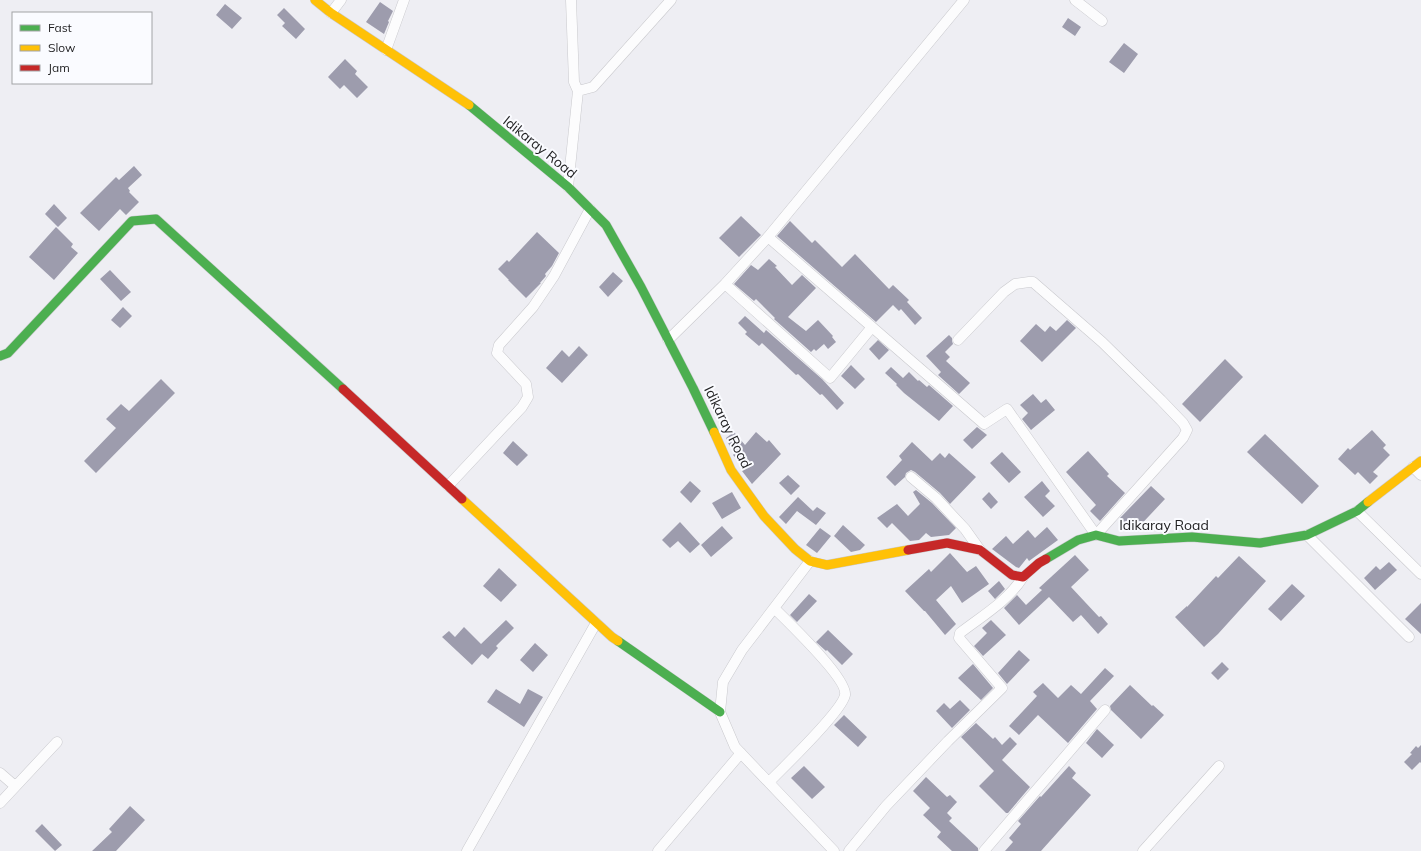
<svg xmlns="http://www.w3.org/2000/svg" width="1421" height="851" viewBox="0 0 1421 851" font-family="Mulish,sans-serif">
<style>
.building{fill:#9d9cad}
.lines{fill:none;stroke-linecap:round;stroke-linejoin:round}
.street-casing{stroke:#c9c9cd;stroke-width:11}
.fast-casing{stroke:#c9c9cd;stroke-width:10}
.slow-casing{stroke:#c9c9cd;stroke-width:10}
.jam-casing{stroke:#c9c9cd;stroke-width:10}
.street{stroke:#fcfcfd;stroke-width:10}
.fast{stroke:#4caf50;stroke-width:9}
.slow{stroke:#ffc107;stroke-width:9}
.jam{stroke:#c62828;stroke-width:9}
.labels{text-anchor:middle;dominant-baseline:central;stroke-width:4;stroke-linejoin:round;paint-order:stroke}
.street-label{font-size:14px;fill:#1f1f21;stroke:#fafbff}
</style>
<rect width="100%" height="100%" fill="#eeeef3"/>
<path class="building" d="M 380,2 L 393,11 L 388,21 L 389,22 L 384,34 L 366,22 Z
M 225,4 L 242,18 L 232,29 L 216,15 Z
M 284,8 L 305,29 L 296,39 L 282,26 L 285,23 L 277,15 Z
M 1068,18 L 1081,27 L 1075,36 L 1062,27 Z
M 1124,43 L 1138,54 L 1124,73 L 1109,62 Z
M 345,59 L 357,71 L 355,74 L 368,87 L 357,98 L 344,85 L 340,89 L 328,77 Z
M 134,166 L 142,175 L 128,188 L 130,191 L 129,192 L 139,202 L 126,215 L 120,209 L 99,231 L 80,213 L 116,177 L 119,180 Z
M 54,204 L 67,218 L 58,227 L 45,214 Z
M 741,216 L 761,235 L 739,257 L 719,238 Z
M 790,221 L 812,243 L 815,240 L 842,267 L 855,254 L 889,289 L 893,285 L 909,300 L 907,302 L 922,318 L 915,325 L 901,309 L 899,311 L 893,305 L 876,322 L 777,236 Z
M 56,227 L 73,244 L 71,247 L 78,253 L 54,280 L 29,257 Z
M 537,232 L 559,253 L 552,266 L 545,274 L 546,276 L 540,283 L 541,283 L 526,298 L 508,280 L 509,280 L 498,269 L 507,260 L 509,262 Z
M 769,259 L 777,266 L 775,267 L 792,285 L 802,275 L 816,288 L 788,317 L 806,331 L 818,320 L 833,336 L 832,337 L 836,342 L 828,349 L 824,344 L 816,351 L 814,349 L 811,352 L 774,319 L 775,318 L 756,299 L 754,301 L 734,284 L 751,265 L 758,270 Z
M 110,270 L 131,292 L 121,301 L 100,279 Z
M 613,272 L 623,281 L 608,297 L 599,287 Z
M 123,307 L 132,316 L 120,328 L 111,320 Z
M 745,316 L 764,333 L 766,330 L 822,379 L 844,403 L 837,410 L 822,394 L 820,395 L 798,374 L 796,375 L 762,343 L 759,346 L 745,334 L 747,332 L 738,323 Z
M 1067,320 L 1076,328 L 1042,362 L 1020,341 L 1036,324 L 1045,332 L 1050,326 L 1056,331 Z
M 949,335 L 952,338 L 952,341 L 953,344 L 945,352 L 950,357 L 946,361 L 970,383 L 959,394 L 938,375 L 941,372 L 926,356 Z
M 878,340 L 889,350 L 879,360 L 869,349 Z
M 579,346 L 588,355 L 562,383 L 546,368 L 562,350 L 569,357 Z
M 1225,359 L 1243,377 L 1200,422 L 1182,404 Z
M 851,365 L 865,379 L 855,389 L 841,376 Z
M 891,367 L 903,378 L 909,372 L 918,381 L 919,380 L 927,387 L 929,385 L 953,406 L 939,421 L 904,393 L 896,385 L 897,384 L 885,373 Z
M 161,379 L 175,393 L 96,473 L 84,461 L 116,428 L 106,419 L 121,404 L 129,411 Z
M 1033,394 L 1041,403 L 1046,399 L 1055,410 L 1031,430 L 1022,419 L 1028,413 L 1020,405 Z
M 977,427 L 987,435 L 972,449 L 963,440 Z
M 1372,430 L 1386,445 L 1383,448 L 1390,455 L 1373,472 L 1378,476 L 1370,484 L 1358,472 L 1355,475 L 1338,459 L 1348,448 L 1350,450 Z
M 734,432 L 745,445 L 756,432 L 767,442 L 769,440 L 781,454 L 752,484 L 742,471 L 745,467 L 733,455 L 735,453 L 730,447 L 726,438 Z
M 1265,434 L 1319,486 L 1302,504 L 1247,452 Z
M 513,441 L 528,455 L 517,466 L 503,453 Z
M 912,442 L 932,461 L 940,453 L 945,458 L 949,453 L 976,477 L 950,504 L 940,493 L 915,472 L 911,470 L 906,473 L 905,477 L 895,486 L 886,477 L 902,460 L 899,456 Z
M 1088,451 L 1109,474 L 1107,476 L 1125,493 L 1100,521 L 1090,511 L 1096,505 L 1066,472 Z
M 1002,452 L 1021,472 L 1009,483 L 990,463 Z
M 788,475 L 800,486 L 791,495 L 779,483 Z
M 690,481 L 701,491 L 691,503 L 680,492 Z
M 1042,481 L 1050,491 L 1045,496 L 1055,506 L 1043,517 L 1024,497 Z
M 1151,486 L 1165,499 L 1134,532 L 1120,518 Z
M 916,490 L 932,503 L 956,528 L 949,535 L 931,537 L 926,533 L 919,540 L 910,541 L 892,523 L 887,528 L 877,518 L 897,504 L 908,516 L 920,504 L 913,492 Z
M 732,492 L 741,508 L 722,519 L 712,503 Z
M 989,492 L 998,502 L 991,509 L 982,499 Z
M 798,497 L 813,511 L 817,507 L 826,513 L 816,525 L 797,511 L 786,524 L 779,517 Z
M 680,522 L 700,544 L 690,553 L 678,541 L 670,548 L 662,540 Z
M 843,525 L 865,545 L 860,550 L 851,552 L 834,536 Z
M 722,526 L 733,538 L 711,557 L 701,545 Z
M 1047,527 L 1058,540 L 1029,561 L 1027,558 L 1019,568 L 1016,567 L 992,549 L 1006,536 L 1013,544 L 1028,530 L 1035,538 Z
M 820,528 L 831,536 L 817,553 L 806,545 Z
M 950,553 L 967,572 L 976,566 L 989,584 L 962,603 L 951,586 L 936,600 L 956,624 L 945,635 L 925,611 L 924,611 L 905,591 L 929,569 L 931,572 Z
M 1075,555 L 1089,570 L 1071,587 L 1099,617 L 1101,616 L 1108,624 L 1098,634 L 1081,615 L 1073,622 L 1049,597 L 1019,625 L 1004,608 L 1017,595 L 1026,605 L 1042,590 L 1039,588 Z
M 1239,556 L 1266,581 L 1218,634 L 1204,647 L 1175,617 L 1187,606 L 1187,607 L 1216,576 L 1218,578 Z
M 1389,562 L 1397,570 L 1375,590 L 1364,578 L 1376,566 L 1380,570 Z
M 499,568 L 517,585 L 501,602 L 483,586 Z
M 999,581 L 1005,589 L 995,599 L 988,591 Z
M 1292,584 L 1305,596 L 1281,621 L 1268,609 Z
M 809,594 L 817,601 L 797,622 L 790,615 Z
M 1421,603 L 1421,634 L 1405,619 Z
M 506,620 L 514,628 L 496,646 L 498,648 L 488,659 L 482,654 L 472,665 L 442,637 L 449,631 L 455,637 L 464,627 L 481,644 Z
M 991,620 L 1006,635 L 983,656 L 974,646 L 987,633 L 982,628 Z
M 828,630 L 853,654 L 842,665 L 827,650 L 826,651 L 816,642 Z
M 535,643 L 548,655 L 533,672 L 520,660 Z
M 1019,650 L 1030,660 L 1007,684 L 998,673 Z
M 1222,662 L 1229,669 L 1218,680 L 1211,673 Z
M 973,664 L 993,688 L 981,700 L 958,678 Z
M 1105,668 L 1114,676 L 1090,701 L 1097,709 L 1068,743 L 1038,715 L 1019,735 L 1009,726 L 1037,696 L 1033,692 L 1043,683 L 1058,698 L 1071,685 L 1081,694 Z
M 1130,685 L 1152,706 L 1153,705 L 1164,715 L 1141,739 L 1111,710 L 1110,706 Z
M 496,689 L 520,704 L 528,689 L 543,697 L 524,727 L 487,702 Z
M 960,700 L 970,710 L 952,728 L 936,711 L 944,703 L 950,709 Z
M 844,715 L 867,737 L 858,747 L 834,725 Z
M 976,723 L 993,739 L 995,737 L 1002,745 L 1010,737 L 1017,744 L 1002,760 L 1030,787 L 1008,813 L 1006,813 L 979,786 L 994,771 L 961,737 Z
M 1097,729 L 1114,745 L 1102,758 L 1086,743 Z
M 1421,745 L 1421,763 L 1420,762 L 1412,770 L 1404,762 L 1412,754 L 1410,753 L 1416,746 L 1418,748 Z
M 804,766 L 825,787 L 812,799 L 791,778 Z
M 1069,766 L 1076,773 L 1072,778 L 1091,795 L 1041,851 L 1005,851 L 1013,842 L 1009,838 L 1021,824 L 1018,821 L 1040,796 L 1041,797 Z
M 926,777 L 947,797 L 950,795 L 957,802 L 947,813 L 952,818 L 949,821 L 978,848 L 978,851 L 952,851 L 937,837 L 941,832 L 923,815 L 930,808 L 913,791 Z
M 130,806 L 145,820 L 116,851 L 92,851 L 112,832 L 109,829 Z
M 42,824 L 62,845 L 55,851 L 35,831 Z"/>
<g class="lines">
<defs>
<path id="street" d="M 1075,0 L 1102,21
M 331,13 L 341,0
M 386,50 L 404,0
M 578,91 L 593,87 L 671,0
M 568,187 L 578,91 L 574,82 L 571,0
M 725,284 L 830,378 L 872,327 L 768,237
M 872,327 L 984,424 L 1007,409 L 1096,535 L 1183,438 L 1187,430 L 1183,423 L 1161,400 L 1102,342 L 1033,282 L 1029,282 L 1015,284 L 1004,292 L 958,340
M 668,340 L 725,284 L 768,237 L 964,0
M 1413,467 L 1421,475
M 911,477 L 936,498 L 965,529 L 980,550
M 448,486 L 522,407 L 528,397 L 526,384 L 497,353 L 499,345 L 533,307 L 554,276 L 590,209
M 1357,511 L 1421,574
M 1307,535 L 1409,637
M 810,561 L 742,650 L 723,682 L 720,712 L 735,747 L 834,851
M 0,773 L 15,786
M 769,782 C 783,768 842,711 845,695 C 848,679 787,621 774,608
M 0,803 L 57,742
M 467,851 L 596,623
M 658,851 L 741,753
M 849,851 L 886,806 L 948,741 L 1002,688 L 959,638 L 960,633 C 982,616 1008,601 1023,577
M 984,851 L 1105,710
M 1143,851 L 1219,766"/>
<path id="fast" d="M 469,105 L 568,187 L 606,225 L 641,287 L 693,388 L 714,432
M 0,356 L 8,353 L 132,221 L 156,219 L 343,389
M 1046,559 L 1078,540 L 1096,535 L 1119,541 L 1192,537 L 1260,543 L 1307,535 L 1357,511 L 1368,502
M 618,641 L 720,712"/>
<path id="slow" d="M 315,0 L 331,13 L 469,105
M 714,432 L 731,470 L 764,516 L 795,549 L 810,561 L 827,565 L 908,550
M 462,499 L 612,637 L 618,641
M 1368,502 L 1421,461"/>
<path id="jam" d="M 343,389 L 462,499
M 908,550 L 947,543 L 980,550 L 1012,575 L 1023,577 L 1039,563 L 1046,559"/>
</defs>
<use href="#street" class="street-casing"/>
<use href="#fast" class="fast-casing"/>
<use href="#slow" class="slow-casing"/>
<use href="#jam" class="jam-casing"/>
<use href="#street" class="street"/>
<use href="#fast" class="fast"/>
<use href="#slow" class="slow"/>
<use href="#jam" class="jam"/>
</g>
<g class="labels">
<g class="street-label">
<text transform="translate(540 147) rotate(39)">Idikaray Road</text>
<text transform="translate(728 427) rotate(64)">Idikaray Road</text>
<text x="1164" y="525">Idikaray Road</text>
</g>
</g>
<rect x="12" y="12" width="140" height="72" fill="#fafbff" stroke="#a2a3a6"/>
<rect x="20" y="25" width="20" height="6" fill="#4caf50" stroke="#a2a3a6"/>
<text x="48" y="32" font-size="12" fill="#1f1f21">Fast</text>
<rect x="20" y="45" width="20" height="6" fill="#ffc107" stroke="#a2a3a6"/>
<text x="48" y="52" font-size="12" fill="#1f1f21">Slow</text>
<rect x="20" y="65" width="20" height="6" fill="#c62828" stroke="#a2a3a6"/>
<text x="48" y="72" font-size="12" fill="#1f1f21">Jam</text>
</svg>
